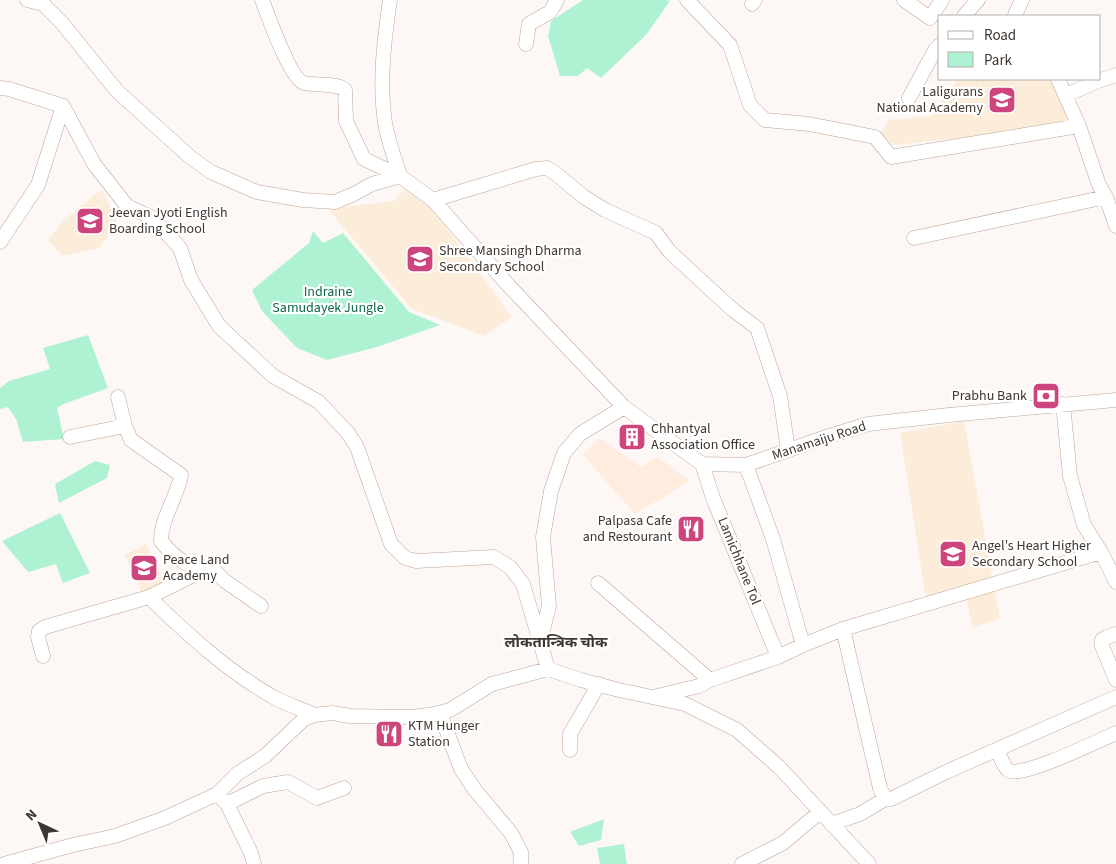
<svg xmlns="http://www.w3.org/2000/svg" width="1116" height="864" viewBox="0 0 1116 864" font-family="'Source Sans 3','Noto Sans Devanagari',sans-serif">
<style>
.built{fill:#feecde}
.education{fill:#fcedda}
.green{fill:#aff2d3}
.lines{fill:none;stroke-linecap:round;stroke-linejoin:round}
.minor-casing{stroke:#bba595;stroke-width:15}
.minor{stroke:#fff;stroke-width:14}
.labels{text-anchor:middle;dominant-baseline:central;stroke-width:4.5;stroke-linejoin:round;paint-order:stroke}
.poi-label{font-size:14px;fill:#3f362f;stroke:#fff;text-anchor:start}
.park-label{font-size:14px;fill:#0f6749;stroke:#fff}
.street-label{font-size:14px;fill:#3f362f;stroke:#fff}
.neighbourhood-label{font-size:15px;font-weight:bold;fill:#3f362f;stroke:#fff}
</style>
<rect width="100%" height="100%" fill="#fdf8f5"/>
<path class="built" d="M 600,438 L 641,467 L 658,457 L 690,481 L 635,514 L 583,455 Z"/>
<path class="education" d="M 958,79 L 1054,79 L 1053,84 L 1072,120 L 1008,133 L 894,145 L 880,134 L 888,120 L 931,116 Z
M 102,189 L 118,224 L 99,248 L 62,256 L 48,240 L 65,219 Z
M 405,189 L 433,209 L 512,317 L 484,336 L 412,309 L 328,209 L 393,201 Z
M 964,421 L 1000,618 L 972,628 L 965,588 L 926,599 L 900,433 Z
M 146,544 L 165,582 L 142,593 L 125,555 Z"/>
<path class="green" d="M 583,0 L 666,0 L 670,1 L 646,35 L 601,78 L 587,68 L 578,76 L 560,76 L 548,36 L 551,21 Z
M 313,231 L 323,243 L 343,233 L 409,312 L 440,325 L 377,347 L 327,360 L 297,348 L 262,311 L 252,290 L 309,243 Z
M 88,335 L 108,388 L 64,404 L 57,408 L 64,439 L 23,442 L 16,419 L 8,407 L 0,409 L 0,388 L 9,381 L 50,369 L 43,348 Z
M 95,461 L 110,465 L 107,478 L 59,503 L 55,484 Z
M 60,513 L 90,573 L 63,583 L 56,564 L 28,572 L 2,541 Z
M 604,819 L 601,840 L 579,846 L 570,832 Z
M 624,844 L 627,864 L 600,864 L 597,848 Z"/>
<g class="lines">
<defs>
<path id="minor" d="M 27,0 L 43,4 L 62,23 L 117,91 L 190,157 L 211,172 L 257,192 L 303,200 L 335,202 L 354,194 L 372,184 L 400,176
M 262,0 C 268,15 290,79 304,83 C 316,86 336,82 345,90 L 346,121 L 364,159 L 400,176 L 433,200 L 509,286 L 624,407 L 702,464 L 746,465 L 823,438 L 868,424 L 949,415 L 1116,400
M 390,0 C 384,41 379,82 385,123 C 388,141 395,159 400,176
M 687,0 L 730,45 L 750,105 L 765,120 L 809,124 L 875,137 L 891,157 L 1079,126
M 904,0 L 930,18 L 942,0
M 752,4 L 755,0
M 964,16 L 978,0
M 1016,16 L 1015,15 L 1022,0
M 526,44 L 529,24 L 550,12 L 557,0
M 1058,79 L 1079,126 L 1099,185 L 1106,197 L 1116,226
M 0,88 L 9,89 L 63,106 L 94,164 L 127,206 L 153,218 L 180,248 L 191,280 L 219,326 L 273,376 L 319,402 L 348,433 L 357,447 L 391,544 L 405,558 L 416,561 L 494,557 L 510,567 L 523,584 L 548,669
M 1066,95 L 1098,81 L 1116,75
M 909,98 L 935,50 L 940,45
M 433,200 L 536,169 L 547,168 L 555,173 L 584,197 L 605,210 L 656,233 L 669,251 L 733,310 L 757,328 L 780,396 L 788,450
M 914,238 L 1106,197
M 0,242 L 38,185 L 63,106
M 118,397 L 125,426
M 1063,404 L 1070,476 L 1084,525 L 1101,552
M 70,437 L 125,426 L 131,440 L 181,475 C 177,498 161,518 161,541 C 176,560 192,570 216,572 L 225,581 L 261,606
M 702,464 L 713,498 L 778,657
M 746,465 L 773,539 L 803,645
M 598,583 L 710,680
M 149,597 C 187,634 226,670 273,697 C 286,704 301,709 315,715
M 843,629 L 880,788 L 885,799
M 1116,634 L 1107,637 L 1102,640 L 1102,646 L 1116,680
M 540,642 L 549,606 L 543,537 L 551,491 L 564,453 L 580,434 L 624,407
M 43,656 L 38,637 L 39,631 L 45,627 L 149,597 L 202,571
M 657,696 L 699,686 L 710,680 L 778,657 L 803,645 L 843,629 L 1101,552 L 1116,582
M 440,713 L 461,769 L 475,790 L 511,833 L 521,852 L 521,864
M 570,750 L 570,734 L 599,684
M 997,750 C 1000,755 1003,766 1008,770 C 1019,780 1100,740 1116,733
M 221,798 L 227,804 L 251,853 L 254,864
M 227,804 L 263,786 L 288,782 L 317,798 L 344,788
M 831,824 L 860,814 L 885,799 L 891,799 L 946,772 L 1116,697
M 4,864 L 73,845 L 115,836 L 165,818 L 217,794 L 237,774 L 265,756 L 304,719 L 315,715 L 332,713 L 350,716 L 413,717 L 435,714 L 450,710 L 492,684 L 548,669 L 581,680 L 619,690 L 685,704 L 737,730 L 779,767 L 869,864
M 742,864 L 783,843 L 820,812"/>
</defs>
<use href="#minor" class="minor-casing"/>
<use href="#minor" class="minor"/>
</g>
<defs>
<symbol id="school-square" viewBox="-11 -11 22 22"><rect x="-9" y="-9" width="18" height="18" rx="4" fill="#ce447d" stroke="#fff"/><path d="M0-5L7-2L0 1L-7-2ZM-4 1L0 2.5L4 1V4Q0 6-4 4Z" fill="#fff"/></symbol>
<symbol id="bank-square" viewBox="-11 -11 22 22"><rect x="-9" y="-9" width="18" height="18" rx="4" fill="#ce447d" stroke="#fff"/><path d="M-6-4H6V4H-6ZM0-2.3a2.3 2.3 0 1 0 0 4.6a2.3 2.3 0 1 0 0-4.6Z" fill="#fff"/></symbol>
<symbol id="building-square" viewBox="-11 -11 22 22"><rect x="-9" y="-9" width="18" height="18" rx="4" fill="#ce447d" stroke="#fff"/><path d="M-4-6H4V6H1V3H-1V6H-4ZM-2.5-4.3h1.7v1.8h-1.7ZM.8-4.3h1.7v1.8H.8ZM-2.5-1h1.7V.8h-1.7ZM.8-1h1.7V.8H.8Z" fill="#fff"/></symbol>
<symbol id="restaurant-square" viewBox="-11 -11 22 22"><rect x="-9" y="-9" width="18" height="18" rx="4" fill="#ce447d" stroke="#fff"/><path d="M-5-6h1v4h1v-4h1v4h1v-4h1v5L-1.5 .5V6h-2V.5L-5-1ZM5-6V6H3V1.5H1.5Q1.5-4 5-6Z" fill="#fff"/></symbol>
</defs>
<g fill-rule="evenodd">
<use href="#school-square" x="986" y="84" width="32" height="32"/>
<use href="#school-square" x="74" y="205" width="32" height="32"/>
<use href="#school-square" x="404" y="243" width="32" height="32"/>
<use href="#bank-square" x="1030" y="380" width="32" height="32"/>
<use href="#building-square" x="616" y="421" width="32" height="32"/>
<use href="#restaurant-square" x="675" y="513" width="32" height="32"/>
<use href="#school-square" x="937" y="538" width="32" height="32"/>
<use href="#school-square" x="128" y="552" width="32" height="32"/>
<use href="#restaurant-square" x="373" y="718" width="32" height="32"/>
</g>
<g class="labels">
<g class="poi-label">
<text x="983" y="92" text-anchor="end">Laligurans<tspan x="983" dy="16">National Academy</tspan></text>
<text x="109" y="213">Jeevan Jyoti English<tspan x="109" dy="16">Boarding School</tspan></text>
<text x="439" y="251">Shree Mansingh Dharma<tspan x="439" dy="16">Secondary School</tspan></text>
<text x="1027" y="396" text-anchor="end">Prabhu Bank</text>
<text x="651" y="429">Chhantyal<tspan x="651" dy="16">Association Office</tspan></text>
<text x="672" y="521" text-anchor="end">Palpasa Cafe<tspan x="672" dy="16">and Restourant</tspan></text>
<text x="972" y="546">Angel's Heart Higher<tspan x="972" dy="16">Secondary School</tspan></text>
<text x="163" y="560">Peace Land<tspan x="163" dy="16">Academy</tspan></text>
<text x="408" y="726">KTM Hunger<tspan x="408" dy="16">Station</tspan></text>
</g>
<g class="park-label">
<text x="328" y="292">Indraine<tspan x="328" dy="16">Samudayek Jungle</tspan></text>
</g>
<g class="street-label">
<text transform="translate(819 441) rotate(-18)">Manamaiju Road</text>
<text transform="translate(739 561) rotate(68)">Lamichhane Tol</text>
</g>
<g class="neighbourhood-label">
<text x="556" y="642">लोकतान्त्रिक चोक</text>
</g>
</g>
<rect x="938" y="15" width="162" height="65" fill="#ffffff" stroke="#b2afac"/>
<rect x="948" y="31" width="25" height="8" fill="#ffffff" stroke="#b2afac"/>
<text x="984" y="40" font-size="15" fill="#3f362f">Road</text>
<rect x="948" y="52" width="25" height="15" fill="#aff2d3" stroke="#b2afac"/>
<text x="984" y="65" font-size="15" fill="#3f362f">Park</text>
<g transform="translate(40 824) rotate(316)" stroke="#ffffff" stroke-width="4" paint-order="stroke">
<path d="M0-4L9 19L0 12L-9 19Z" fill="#3f362f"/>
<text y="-8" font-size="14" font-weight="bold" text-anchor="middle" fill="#3f362f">N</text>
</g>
</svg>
